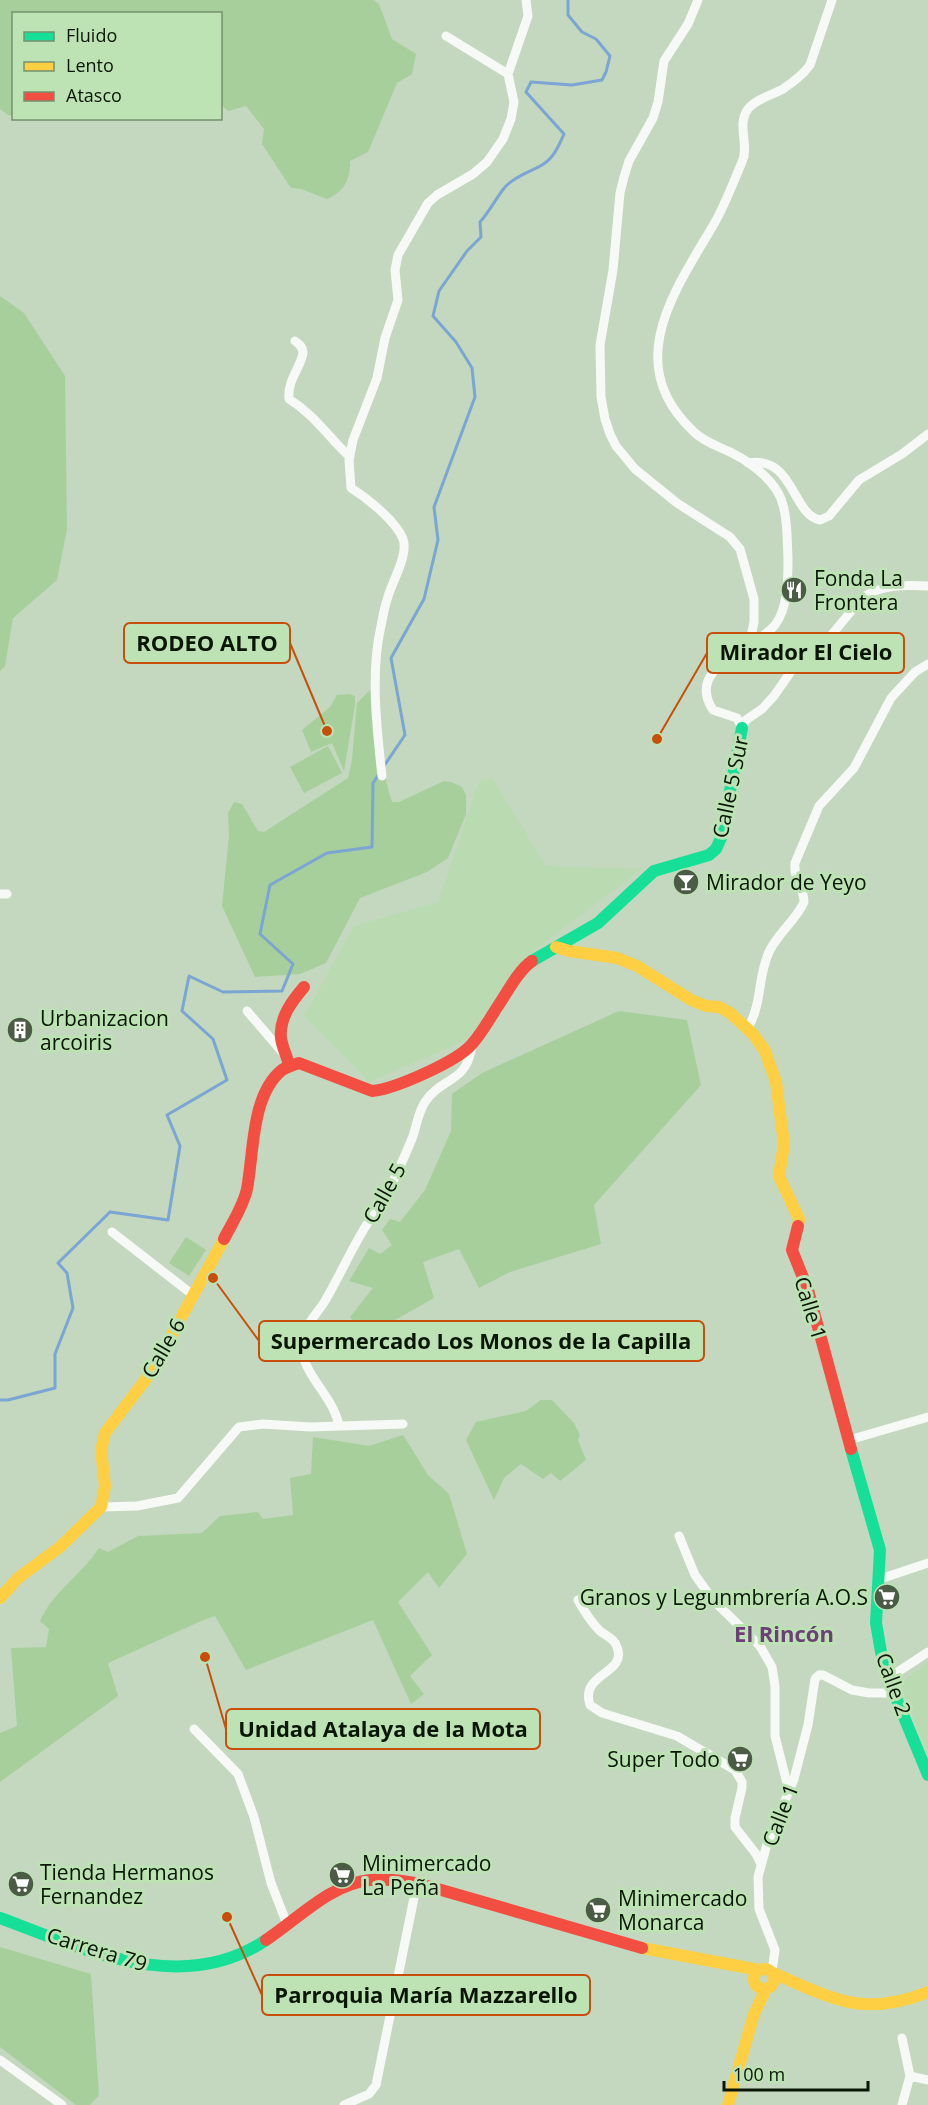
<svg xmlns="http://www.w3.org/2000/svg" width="928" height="2105" viewBox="0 0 928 2105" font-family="'Open Sans',sans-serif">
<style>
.built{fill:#badab1}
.green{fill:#a7cf9c}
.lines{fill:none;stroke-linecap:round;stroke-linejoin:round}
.stream{stroke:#7ba5d3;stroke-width:3}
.street{stroke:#f6f9f5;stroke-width:9}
.fast{stroke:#16e098;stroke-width:12}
.slow{stroke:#ffcf43;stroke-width:12}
.jam{stroke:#f24e42;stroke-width:12}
.labels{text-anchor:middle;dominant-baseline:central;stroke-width:6;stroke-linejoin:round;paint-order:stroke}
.poi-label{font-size:21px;fill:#0a1706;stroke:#bde2b3;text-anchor:start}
.street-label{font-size:21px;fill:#0a1706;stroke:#bde2b3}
.neighbourhood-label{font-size:22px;font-weight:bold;fill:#6b4076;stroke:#bde2b3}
.leader{fill:none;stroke:#c74f0b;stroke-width:2}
.callout-dot{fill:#c74f0b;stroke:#bde2b3;stroke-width:2}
.callout{fill:#bde2b3;stroke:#c74f0b;stroke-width:2}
.callout-label{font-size:22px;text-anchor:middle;font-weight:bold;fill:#0a1706}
</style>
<rect width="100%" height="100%" fill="#c3d8be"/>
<path class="built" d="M 492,778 L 546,866 L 642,869 L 533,951 L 466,1040 L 369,1082 L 304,1016 L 354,926 L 438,902 L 479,782 Z
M 928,1662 L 928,1755 L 927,1755 L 901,1683 Z"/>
<path class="green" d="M 0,0 L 373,0 L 379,4 L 392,39 L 416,54 L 412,74 L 397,83 L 368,152 L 350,161 C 351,179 344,192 327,199 L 301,189 L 291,188 L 262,144 L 264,129 L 246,106 L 228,111 L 221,105 L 220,14 L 14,14 L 13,116 L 8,115 L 0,109 Z
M 0,296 L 24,313 L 65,376 L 67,529 L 57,580 L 13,618 L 5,666 L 0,671 Z
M 370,690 L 373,693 C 375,729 381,767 392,802 L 399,802 L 444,781 L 451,782 L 462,787 L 466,795 L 466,814 L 448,858 L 427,872 L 360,898 L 326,963 L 300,974 L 255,977 L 222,906 L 229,836 L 228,813 L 234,802 L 242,804 L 258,831 L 264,832 L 348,778 L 352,760 L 357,703 Z
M 349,694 L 355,696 L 355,705 L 344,771 L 332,743 L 311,752 L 302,730 L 330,707 L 337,695 Z
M 328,746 L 342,773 L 304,793 L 290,767 Z
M 619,1011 L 687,1020 L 701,1085 L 594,1205 L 601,1244 L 510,1272 L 479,1288 L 459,1249 L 423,1262 L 434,1298 L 365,1337 L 350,1317 L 373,1288 L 349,1281 L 369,1248 L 380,1254 L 392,1245 L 382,1230 L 390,1219 L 400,1222 L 425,1190 L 451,1131 L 452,1094 L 482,1073 Z
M 186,1237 L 206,1250 L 189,1276 L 169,1263 Z
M 541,1400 L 552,1400 L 574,1423 L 580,1435 L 578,1440 L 586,1460 L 560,1481 L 551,1473 L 543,1479 L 521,1464 L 504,1478 L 494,1500 L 466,1440 L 476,1422 L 526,1411 Z
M 403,1435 L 428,1475 L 449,1494 L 467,1554 L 439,1588 L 428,1572 L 398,1602 L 432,1655 L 410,1676 L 424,1694 L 411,1704 L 373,1620 L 246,1670 L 215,1616 L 201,1621 L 108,1663 L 118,1696 L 0,1782 L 0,1733 L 17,1726 L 11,1648 L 46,1647 L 49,1629 L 40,1621 C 52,1593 82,1574 99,1548 L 108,1552 L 138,1536 L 202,1533 L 220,1516 L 258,1512 L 263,1519 L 293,1515 L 290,1478 L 311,1474 L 313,1437 L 369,1446 Z
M 0,1947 L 91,1974 L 99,2095 L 90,2105 L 76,2105 L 0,2047 Z"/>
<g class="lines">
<path class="stream" d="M 384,766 L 405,735 L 391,658 L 424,599 L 438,540 L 434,507 L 475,397 L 472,368 L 456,342 L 433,316 L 439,291 L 467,251 L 481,237 L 480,222 C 490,211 496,198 505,187 C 515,176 530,172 542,165 C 554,158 559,145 564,134 L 526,92 L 531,82 L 572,85 L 602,80 L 606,72 L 610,56 L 596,39 L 582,32 L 568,15 L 568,0
M 0,1400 L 8,1400 L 55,1388 L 55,1354 L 73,1308 L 67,1273 L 58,1263 L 110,1212 L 168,1220 L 180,1146 L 167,1115 L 227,1080 L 213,1039 L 182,1011 L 189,976 L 223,992 L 282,991 L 293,964 L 260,934 L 270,885 L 327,853 L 372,847 L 373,783 L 379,774"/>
<path class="street" d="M 698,0 L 688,24 L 664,61 L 658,102 L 653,118 L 629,161 L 624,177 L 620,193 L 613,270 L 600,345 L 601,397 L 605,419 L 610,434 L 616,446 L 635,469 L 677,503 L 730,537 L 740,549 L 754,599 L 754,622 L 749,646
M 446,36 L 508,74
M 295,341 C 299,344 303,347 303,353 C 301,367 287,380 289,399 C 315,415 329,438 350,457
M 748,463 C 794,455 792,515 820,520 L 829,516 L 859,480 L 902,454 L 928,434
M 742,728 L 737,718 L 713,710 C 684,666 755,650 775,625 C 788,608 788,580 788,559 C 787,542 788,522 783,505 C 778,483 753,464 734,454 C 721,447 705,443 694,432 C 621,364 674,292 714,224 C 725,205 733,183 742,162 C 750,146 736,125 748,109 C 756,99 772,95 783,89 C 793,82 803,75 810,65 L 832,0
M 742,728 L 746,720 L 762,709 L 774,696 L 792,670 L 824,644 L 862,598 C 882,584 905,585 928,586
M 382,776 C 377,730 370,673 381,626 C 383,617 384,608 387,600 C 391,583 409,555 403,539 C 396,521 367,498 351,488 L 349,460 L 353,440 L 377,378 L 385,338 L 398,300 L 395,270 L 398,255 L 428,203 L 437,195 L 473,174 L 487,162 L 503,139 L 511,119 L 514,102 L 508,74 L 528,16 L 526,0
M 0,894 L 7,894
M 247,1011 L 284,1054
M 748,1028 C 763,1001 757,978 769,952 C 777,934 797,919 804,902 C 804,888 793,878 795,863 L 819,806 L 854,768 L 891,698 L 915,672 L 928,664
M 112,1232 L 193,1295
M 339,1426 C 333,1393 297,1372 303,1340 C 305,1324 317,1314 325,1301 C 339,1277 350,1252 364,1229 C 372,1216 382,1204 389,1190 C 397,1173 406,1154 413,1136 C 417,1124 418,1113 425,1102 C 442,1076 467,1084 472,1045
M 849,1440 L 928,1417
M 101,1507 L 137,1506 L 178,1498 L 239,1427 L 263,1424 L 310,1427 L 403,1424
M 679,1536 L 695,1575 L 713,1600 L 760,1646 L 772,1667 L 775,1686 L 775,1736 L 789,1791
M 880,1579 L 928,1563
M 578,1600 C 584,1611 591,1622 600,1631 C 606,1636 615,1639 617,1647 C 628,1674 579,1673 590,1705 L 602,1713 L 677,1736 L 735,1770 L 742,1782 L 742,1788 L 735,1818 L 735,1827 L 756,1854 L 761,1864
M 890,1677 L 928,1652
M 194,1729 L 238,1774 L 254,1817 L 271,1883 L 287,1924
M 772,1971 L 775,1950 L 759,1909 L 758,1877 L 767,1844 L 794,1779 L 808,1725 L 815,1679 L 819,1675 L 823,1675 L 852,1690 L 869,1693 L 895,1693
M 0,2060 L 62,2105
M 910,2076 L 928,2080
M 344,2105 L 369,2094 L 376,2085 L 417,1883
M 902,2105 L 910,2076 L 902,2038"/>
<path class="fast" d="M 532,961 L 598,923 L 654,871 L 709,855 L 716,849 L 721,838 L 742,728
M 851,1449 L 880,1550 L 876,1623 L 881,1652 L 892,1688 L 928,1775
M 0,1918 C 84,1949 182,1997 266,1940"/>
<path class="slow" d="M 556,947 L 569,951 L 617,958 L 637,966 L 691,1000 L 706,1006 L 719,1007 L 730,1013 L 753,1034 L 765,1051 L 776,1082 L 784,1144 L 779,1176 L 799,1219 L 798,1226
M 0,1598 L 18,1578 L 60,1547 L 101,1507 L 105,1486 L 101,1450 L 105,1433 L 152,1371 L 224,1239
M 642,1948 L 759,1970
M754 1979a10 10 0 1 1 20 0a10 10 0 1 1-20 0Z
M 773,1973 C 834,1999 862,2018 928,1992
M 728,2105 L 754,2014 L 766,1989"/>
<path class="jam" d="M 289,1065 C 287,1056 282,1047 281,1038 C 279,1018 292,1001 304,987
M 798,1226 L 792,1250 L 808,1290 L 851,1449
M 224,1239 C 232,1223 243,1207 247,1189 C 254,1152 251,1095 282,1070 C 287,1067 293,1065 299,1063 L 372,1091 C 395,1089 458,1061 472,1044 C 482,1033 490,1018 498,1006 C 508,991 518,971 532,961
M 266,1940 C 298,1919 330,1884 370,1880 C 386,1878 401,1881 417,1883 L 642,1948"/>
</g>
<defs>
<symbol id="restaurant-disc" viewBox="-11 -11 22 22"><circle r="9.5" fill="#4b5b46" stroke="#bde2b3"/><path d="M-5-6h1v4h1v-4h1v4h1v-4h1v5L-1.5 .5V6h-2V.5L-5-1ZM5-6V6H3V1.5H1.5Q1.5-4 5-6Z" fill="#fff"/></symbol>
<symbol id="bar-disc" viewBox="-11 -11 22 22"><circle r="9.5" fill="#4b5b46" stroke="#bde2b3"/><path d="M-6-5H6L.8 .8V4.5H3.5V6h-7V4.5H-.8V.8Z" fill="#fff"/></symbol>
<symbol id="building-disc" viewBox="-11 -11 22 22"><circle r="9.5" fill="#4b5b46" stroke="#bde2b3"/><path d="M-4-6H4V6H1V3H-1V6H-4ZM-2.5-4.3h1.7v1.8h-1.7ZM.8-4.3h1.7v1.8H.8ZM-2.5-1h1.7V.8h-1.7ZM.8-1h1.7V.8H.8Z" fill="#fff"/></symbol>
<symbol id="supermarket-disc" viewBox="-11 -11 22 22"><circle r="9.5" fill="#4b5b46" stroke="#bde2b3"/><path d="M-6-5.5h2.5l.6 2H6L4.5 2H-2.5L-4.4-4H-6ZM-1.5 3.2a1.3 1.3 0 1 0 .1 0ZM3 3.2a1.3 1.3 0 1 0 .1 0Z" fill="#fff"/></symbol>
</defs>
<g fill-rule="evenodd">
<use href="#restaurant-disc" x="779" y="575" width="30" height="30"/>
<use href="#bar-disc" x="671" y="867" width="30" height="30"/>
<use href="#building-disc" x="5" y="1015" width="30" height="30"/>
<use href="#supermarket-disc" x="872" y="1582" width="30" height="30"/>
<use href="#supermarket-disc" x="725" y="1744" width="30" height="30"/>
<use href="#supermarket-disc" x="327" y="1860" width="30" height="30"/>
<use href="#supermarket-disc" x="6" y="1869" width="30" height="30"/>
<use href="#supermarket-disc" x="583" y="1895" width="30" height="30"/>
</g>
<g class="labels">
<g class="poi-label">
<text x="814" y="578">Fonda La<tspan x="814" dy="24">Frontera</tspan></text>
<text x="706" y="882">Mirador de Yeyo</text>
<text x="40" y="1018">Urbanizacion<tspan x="40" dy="24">arcoiris</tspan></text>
<text x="868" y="1597" text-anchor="end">Granos y Legunmbrería A.O.S</text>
<text x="720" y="1759" text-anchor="end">Super Todo</text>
<text x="362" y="1863">Minimercado<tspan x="362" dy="24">La Peña</tspan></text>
<text x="40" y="1872">Tienda Hermanos<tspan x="40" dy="24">Fernandez</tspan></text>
<text x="618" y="1898">Minimercado<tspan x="618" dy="24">Monarca</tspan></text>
</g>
<g class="street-label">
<text transform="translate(730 787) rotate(-78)">Calle 5 Sur</text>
<text transform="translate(384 1193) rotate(-61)">Calle 5</text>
<text transform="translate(811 1308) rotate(73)">Calle 1</text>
<text transform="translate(163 1348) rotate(-60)">Calle 6</text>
<text transform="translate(894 1684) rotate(70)">Calle 2</text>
<text transform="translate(780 1815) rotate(-69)">Calle 1</text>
<text transform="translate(97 1949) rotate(17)">Carrera 79</text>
</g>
<g class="neighbourhood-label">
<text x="784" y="1633">El Rincón</text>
</g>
</g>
<path class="leader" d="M327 731L290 643M657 739L707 653M213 1278L259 1341M205 1657L226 1729M227 1917L262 1995"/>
<g class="callout-dot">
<circle cx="327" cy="731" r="6"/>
<circle cx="657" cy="739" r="6"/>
<circle cx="213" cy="1278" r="6"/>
<circle cx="205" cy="1657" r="6"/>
<circle cx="227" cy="1917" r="6"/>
</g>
<g class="callout">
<rect x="124" y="623" width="166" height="40" rx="6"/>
<rect x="707" y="633" width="197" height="40" rx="6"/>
<rect x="259" y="1321" width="445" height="40" rx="6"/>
<rect x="226" y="1709" width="314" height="40" rx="6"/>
<rect x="262" y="1975" width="328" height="40" rx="6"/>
</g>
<g class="callout-label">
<text x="207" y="651">RODEO ALTO</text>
<text x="806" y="660">Mirador El Cielo</text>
<text x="481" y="1349">Supermercado Los Monos de la Capilla</text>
<text x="383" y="1737">Unidad Atalaya de la Mota</text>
<text x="426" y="2003">Parroquia María Mazzarello</text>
</g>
<rect x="12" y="12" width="210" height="108" fill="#bde2b3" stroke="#75916e" stroke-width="1.5"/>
<rect x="24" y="32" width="30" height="9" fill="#16e098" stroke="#75916e" stroke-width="1.5"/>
<text x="66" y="42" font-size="18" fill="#0a1706">Fluido</text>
<rect x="24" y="62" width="30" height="9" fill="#ffcf43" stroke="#75916e" stroke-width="1.5"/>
<text x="66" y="72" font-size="18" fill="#0a1706">Lento</text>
<rect x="24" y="92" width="30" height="9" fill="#f24e42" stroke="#75916e" stroke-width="1.5"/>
<text x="66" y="102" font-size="18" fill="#0a1706">Atasco</text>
<path d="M724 2081v9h144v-9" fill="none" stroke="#0a1706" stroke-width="3"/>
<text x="733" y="2081" font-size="18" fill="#0a1706" stroke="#bde2b3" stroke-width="4.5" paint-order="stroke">100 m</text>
</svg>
